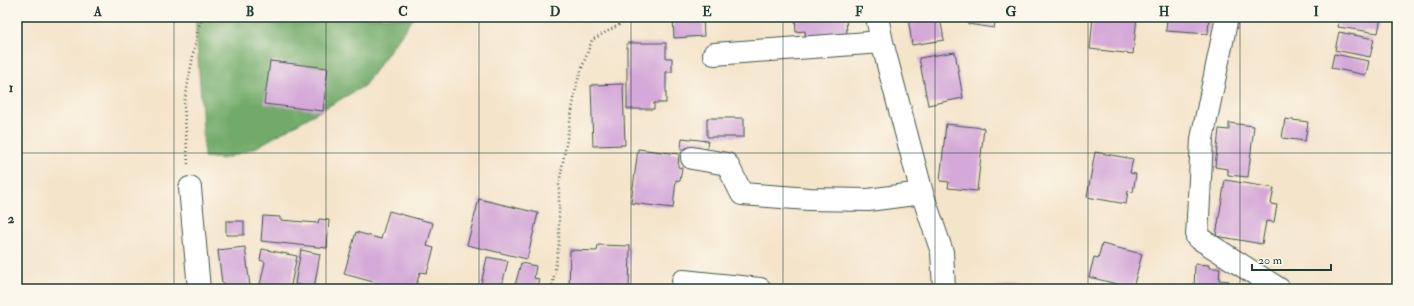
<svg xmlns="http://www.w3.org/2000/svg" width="1414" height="306" viewBox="0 0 1414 306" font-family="'IM FELL Double Pica',serif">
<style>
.forest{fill:#72aa69;stroke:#48744e}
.building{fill:#d4a8d8}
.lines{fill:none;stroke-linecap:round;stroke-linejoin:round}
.minor-casing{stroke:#3f564a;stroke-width:24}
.path{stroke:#3f564a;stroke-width:2.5;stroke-dasharray:1 3;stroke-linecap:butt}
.minor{stroke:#fff;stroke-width:22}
.grid{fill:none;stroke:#1f3d34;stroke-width:1;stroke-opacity:0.55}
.neatline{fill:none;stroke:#1f3d34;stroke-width:1.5}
.grid-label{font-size:13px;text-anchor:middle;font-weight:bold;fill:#1f3d34}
</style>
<rect width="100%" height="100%" fill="#fbf7ec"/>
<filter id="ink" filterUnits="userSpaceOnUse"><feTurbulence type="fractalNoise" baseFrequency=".025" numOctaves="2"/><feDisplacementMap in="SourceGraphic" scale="8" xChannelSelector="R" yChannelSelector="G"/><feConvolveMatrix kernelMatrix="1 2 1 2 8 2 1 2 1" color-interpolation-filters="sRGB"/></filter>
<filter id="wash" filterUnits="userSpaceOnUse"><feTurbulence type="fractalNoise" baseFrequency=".012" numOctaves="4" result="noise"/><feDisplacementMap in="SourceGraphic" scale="16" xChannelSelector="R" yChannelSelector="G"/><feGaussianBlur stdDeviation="0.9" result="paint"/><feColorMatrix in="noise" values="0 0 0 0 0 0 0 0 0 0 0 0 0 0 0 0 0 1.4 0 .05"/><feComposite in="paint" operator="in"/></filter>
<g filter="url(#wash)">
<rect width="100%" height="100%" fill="#f4e4ca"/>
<path class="forest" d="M 195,17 L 414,17 L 364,86 L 255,148 L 223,159 L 204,157 L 202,113 Z"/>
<g id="blocks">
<path class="building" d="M 673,17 L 703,17 L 704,36 L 674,38 Z
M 795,17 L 846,17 L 847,36 L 806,40 L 805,31 L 796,32 Z
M 908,17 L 940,17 L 944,40 L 912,45 Z
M 969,17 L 996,17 L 994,28 L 968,24 Z
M 1093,17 L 1137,17 L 1133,54 L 1090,49 Z
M 1167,17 L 1209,17 L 1208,34 L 1166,31 Z
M 1340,17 L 1381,17 L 1378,33 L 1338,27 Z
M 1339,32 L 1374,39 L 1370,57 L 1335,50 Z
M 627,43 L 666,43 L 666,58 L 672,58 L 672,72 L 666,72 L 666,103 L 654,103 L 654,109 L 627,109 Z
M 955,52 L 963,98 L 928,105 L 919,58 Z
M 1334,54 L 1369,61 L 1366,75 L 1331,68 Z
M 270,61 L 328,68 L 323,111 L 264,104 Z
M 623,84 L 625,145 L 593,146 L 591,85 Z
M 707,118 L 744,118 L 744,137 L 707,137 Z
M 1285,119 L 1308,122 L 1305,141 L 1282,138 Z
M 1229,123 L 1254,126 L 1248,177 L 1228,175 L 1228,169 L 1215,167 L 1219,129 L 1229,130 Z
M 946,124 L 984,128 L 977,191 L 948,188 L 949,182 L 940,181 Z
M 682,138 L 708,141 L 706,152 L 681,149 Z
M 638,149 L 679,154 L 678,167 L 682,168 L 680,181 L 676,180 L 673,208 L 631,203 Z
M 1095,152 L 1133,159 L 1130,173 L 1136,174 L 1133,192 L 1128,191 L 1126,204 L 1087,197 Z
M 1225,180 L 1274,188 L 1271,204 L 1277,205 L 1274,222 L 1266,221 L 1262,244 L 1216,236 Z
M 479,199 L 538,213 L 527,259 L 467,245 Z
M 389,211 L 433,223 L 427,246 L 434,248 L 427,273 L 420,272 L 415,289 L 399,289 L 344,274 L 356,232 L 381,239 Z
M 263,216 L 280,217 L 280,220 L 318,223 L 319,219 L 329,220 L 327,248 L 261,241 Z
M 226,221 L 244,221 L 244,235 L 226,235 Z
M 1102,244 L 1142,254 L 1133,288 L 1089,277 L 1094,257 L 1098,258 Z
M 598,245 L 630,246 L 629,289 L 569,289 L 570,250 L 597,251 Z
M 245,247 L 250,286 L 226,289 L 225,283 L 222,283 L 218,250 Z
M 262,249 L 297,256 L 290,289 L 259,289 L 265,262 L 260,260 Z
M 301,250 L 320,254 L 314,288 L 295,284 Z
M 487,257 L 508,261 L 501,289 L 480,289 Z
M 521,263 L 536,266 L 534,278 L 539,279 L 536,289 L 514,289 Z
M 1195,264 L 1209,265 L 1209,268 L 1220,268 L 1219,280 L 1229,281 L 1229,289 L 1194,289 Z
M 995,286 L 1029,287 L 1028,289 L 995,289 Z"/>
</g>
</g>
<g filter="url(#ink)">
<use href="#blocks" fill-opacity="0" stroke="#3f564a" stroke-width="1"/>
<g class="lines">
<defs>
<path id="minor" d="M 877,17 L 882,42 L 922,193 L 942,252 L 944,289
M 1227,17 L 1202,139 L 1197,237 L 1279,289
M 714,54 L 882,42
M 692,158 L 727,164 L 742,194 L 809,199 L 868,200 L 922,193
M 190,188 L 199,289
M 683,281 L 760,289"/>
</defs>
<use href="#minor" class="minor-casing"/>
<path class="path" d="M 188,164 L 184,105 L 198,28 L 203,17
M 552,289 L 559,243 L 559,184 L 577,82 L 592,40 L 633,17"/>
<use href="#minor" class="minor"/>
</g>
</g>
<path class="grid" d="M 174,17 L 174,289M 326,17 L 326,289M 479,17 L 479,289M 631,17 L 631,289M 783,17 L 783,289M 935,17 L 935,289M 1088,17 L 1088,289M 1240,17 L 1240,289M 17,153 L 1397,153"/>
<rect width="1414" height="306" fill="none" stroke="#fbf7ec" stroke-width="44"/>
<path d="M1252 264v6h79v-6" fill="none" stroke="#1f3d34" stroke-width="2"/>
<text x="1258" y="264" font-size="12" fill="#1f3d34" stroke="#fbf7ec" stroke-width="3" paint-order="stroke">20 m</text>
<rect x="22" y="22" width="1370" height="262" class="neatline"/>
<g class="grid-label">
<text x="98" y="16">A</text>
<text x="250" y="16">B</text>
<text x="403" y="16">C</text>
<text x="555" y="16">D</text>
<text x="707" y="16">E</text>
<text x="859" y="16">F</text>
<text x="1011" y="16">G</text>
<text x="1164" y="16">H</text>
<text x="1316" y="16">I</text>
<text x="11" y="92">1</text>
<text x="11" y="223">2</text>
</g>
</svg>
